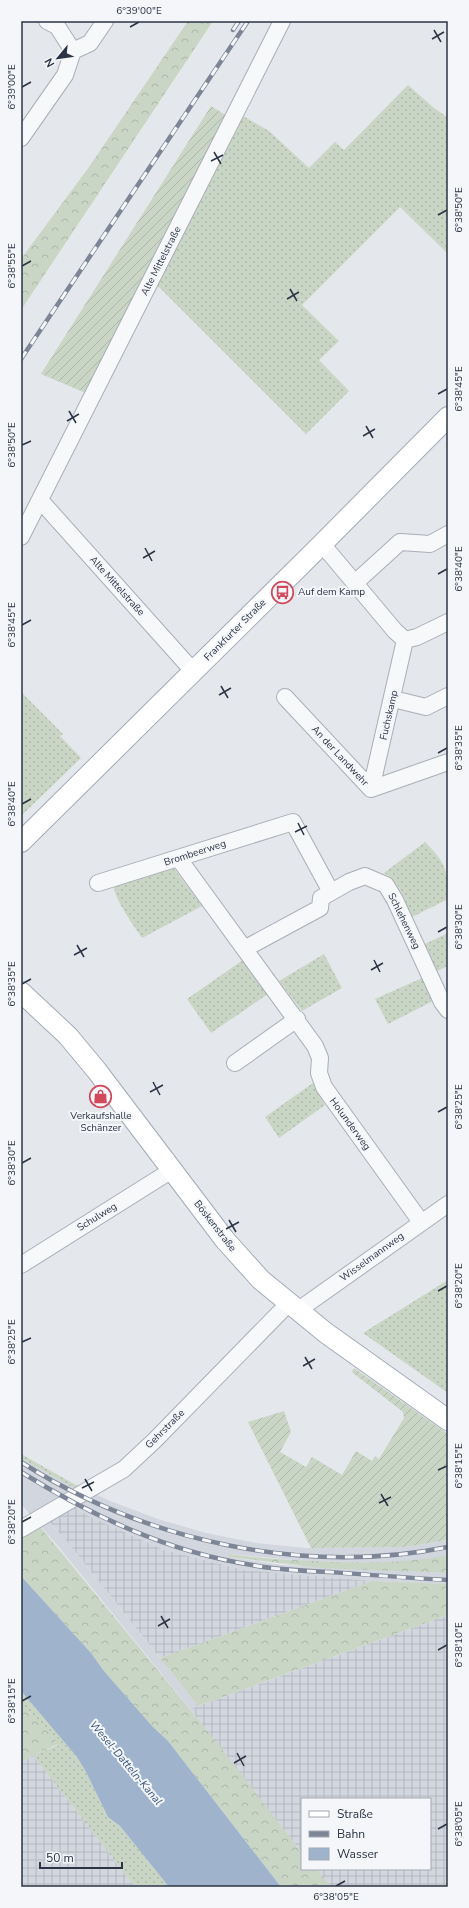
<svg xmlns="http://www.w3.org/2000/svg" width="469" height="1908" viewBox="0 0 469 1908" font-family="'Nunito Sans',sans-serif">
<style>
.built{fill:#d2d6de}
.industrial{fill:url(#industrial-grid)}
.grass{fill:url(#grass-dots)}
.forest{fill:url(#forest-crowns)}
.garden{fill:url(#garden-furrows)}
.water{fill:#9fb4cc}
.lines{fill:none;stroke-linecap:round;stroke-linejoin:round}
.minor-casing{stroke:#a9aeb7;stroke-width:18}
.major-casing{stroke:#a3abb8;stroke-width:22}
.minor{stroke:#f7f8fa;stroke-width:16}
.major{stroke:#fff;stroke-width:20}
.rail-casing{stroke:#7d8696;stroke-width:4.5}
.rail{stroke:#f4f6f9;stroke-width:3;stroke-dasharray:9;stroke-linecap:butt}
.ticks{fill:none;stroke:#2b3445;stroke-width:1.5}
.labels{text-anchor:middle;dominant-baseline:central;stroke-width:4;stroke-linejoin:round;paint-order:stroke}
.street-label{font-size:10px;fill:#2b3445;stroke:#f4f6f9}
.poi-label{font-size:10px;fill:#2b3445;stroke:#f4f6f9;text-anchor:start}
.water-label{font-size:11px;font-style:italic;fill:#34527a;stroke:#f4f6f9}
.neatline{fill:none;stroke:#2b3445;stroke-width:1.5}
.ticks-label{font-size:10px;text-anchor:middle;fill:#2b3445}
</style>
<defs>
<pattern id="industrial-grid" width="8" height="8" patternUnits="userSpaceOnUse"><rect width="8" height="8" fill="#d2d6de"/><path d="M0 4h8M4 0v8" fill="none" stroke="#b4b8c0"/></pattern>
<pattern id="grass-dots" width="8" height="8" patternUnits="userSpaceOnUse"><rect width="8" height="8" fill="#c9d6c5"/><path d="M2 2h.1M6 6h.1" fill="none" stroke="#adb8ab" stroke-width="1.8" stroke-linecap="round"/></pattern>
<pattern id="forest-crowns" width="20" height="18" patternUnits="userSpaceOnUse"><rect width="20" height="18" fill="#c9d6c5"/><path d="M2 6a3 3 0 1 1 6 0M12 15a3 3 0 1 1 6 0" fill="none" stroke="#adb8ab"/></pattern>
<pattern id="garden-furrows" width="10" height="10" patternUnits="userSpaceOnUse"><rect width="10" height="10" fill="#c9d6c5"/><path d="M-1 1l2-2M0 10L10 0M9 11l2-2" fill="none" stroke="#adb8ab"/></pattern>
</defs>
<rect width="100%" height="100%" fill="#e4e7ec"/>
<path class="built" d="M 21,1458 L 70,1486 L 83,1488 L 110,1501 L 158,1519 L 206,1533 L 256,1543 L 306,1548 L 405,1547 L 448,1540 L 448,1555 L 427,1560 L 391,1563 L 307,1561 L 229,1554 L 229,1557 L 281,1565 L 448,1573 L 448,1584 L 372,1581 L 244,1570 L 164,1550 L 89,1516 L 63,1501 L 41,1513 L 69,1544 L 198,1706 L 190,1709 L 58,1546 L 21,1504 Z"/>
<path class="industrial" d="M 72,1506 L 89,1516 L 164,1550 L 244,1570 L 372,1581 L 160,1658 L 69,1544 L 47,1519 Z
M 448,1615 L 448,1887 L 331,1887 L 317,1869 L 430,1869 L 430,1799 L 302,1799 L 302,1853 L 190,1709 Z
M 33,1755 L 135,1887 L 21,1887 L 21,1763 Z"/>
<path class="grass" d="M 408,85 L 434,108 L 448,118 L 448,254 L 400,207 L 302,305 L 339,341 L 319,360 L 349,391 L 306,434 L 155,283 L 243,116 L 269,131 L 309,168 L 335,142 L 344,150 Z
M 21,692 L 63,734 L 60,736 L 81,758 L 21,816 Z
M 425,842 C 446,863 448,870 448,899 L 412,917 C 405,901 400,881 384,873 Z
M 172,866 L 202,906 L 142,938 C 135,927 113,898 114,885 Z
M 448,933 L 448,966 L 437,971 L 425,944 Z
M 324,954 L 342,988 L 302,1011 L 279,981 Z
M 243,960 L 268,994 L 211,1033 L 187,999 Z
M 422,978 L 433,1001 L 388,1024 L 375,999 Z
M 313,1083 L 325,1105 L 279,1138 L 265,1117 Z
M 448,1280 L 448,1393 L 363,1333 Z
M 21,1454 L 74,1484 L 83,1488 L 81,1490 L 70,1486 L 21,1458 Z
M 21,1691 L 77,1757 L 86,1772 L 108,1817 L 120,1826 L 169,1887 L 135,1887 L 33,1755 L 59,1745 L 25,1708 L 21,1710 Z"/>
<path class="forest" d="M 188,21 L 213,21 L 21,310 L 21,259 L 89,167 Z
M 38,1524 L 215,1740 L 302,1853 L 302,1869 L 317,1869 L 331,1887 L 281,1887 L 168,1741 L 152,1726 L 104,1671 L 91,1653 L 21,1576 L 21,1535 Z
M 229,1554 C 257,1558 286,1560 314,1561 C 359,1563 403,1564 448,1555 L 448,1573 L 321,1568 L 229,1557 Z
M 372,1581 L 448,1584 L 448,1615 L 198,1706 L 160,1658 Z
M 25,1708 L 59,1744 L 33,1755 L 21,1763 L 21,1710 Z"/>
<path class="garden" d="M 211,106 L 230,118 L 88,394 L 41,374 Z
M 354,1368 L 448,1434 L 448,1540 L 405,1547 L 311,1548 L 248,1422 L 284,1411 L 291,1432 L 280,1452 L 306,1467 L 312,1457 L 342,1475 L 356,1451 L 372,1461 L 375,1456 L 379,1459 L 404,1418 L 403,1412 L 353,1373 L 352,1371 Z"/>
<path class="water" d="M 21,1576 L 91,1653 L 104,1671 L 152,1726 L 168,1741 L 281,1887 L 169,1887 L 120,1826 L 108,1817 L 86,1772 L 77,1757 L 21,1691 Z"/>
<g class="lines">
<defs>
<path id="minor" d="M 47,21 L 57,26 L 73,51
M 21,138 L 65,75 L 73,51 L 90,43 L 105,21
M 40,500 L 193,671
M 21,537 L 282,21
M 322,544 L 395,631 L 405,640 L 417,637 L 448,622
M 356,582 L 400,542 L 430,544 L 448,534
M 285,697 L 371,789 L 448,762
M 393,699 L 426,707 L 448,696
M 371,789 L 405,640
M 179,859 L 315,1046 L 320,1058 L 319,1073 L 324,1087 L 421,1222
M 98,883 L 293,822 L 331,892
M 246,948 L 320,908 L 321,898 L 349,882 L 365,876 L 386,885 L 395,900 L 442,1002 L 448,1010
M 235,1063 L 297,1019
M 21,1265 L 172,1170
M 297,1311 L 448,1204
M 21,1529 L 124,1469 L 155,1440 L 288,1304"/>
<path id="major" d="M 21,842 L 322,544 L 448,417
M 21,992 L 68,1036 L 97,1071 L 225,1240 L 261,1280 L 326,1333 L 448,1420"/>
</defs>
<use href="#minor" class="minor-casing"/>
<use href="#major" class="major-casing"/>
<use href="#minor" class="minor"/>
<use href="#major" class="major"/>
<defs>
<path id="rail" d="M 233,30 L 239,21
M 21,359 L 248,21
M 21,1462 C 144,1541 304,1576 448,1547
M 21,1472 C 92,1516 168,1552 252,1565 C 278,1570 304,1571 330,1572 C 370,1575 409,1578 448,1580"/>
</defs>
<use href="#rail" class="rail-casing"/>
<use href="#rail" class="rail"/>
</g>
<path class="ticks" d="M 130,27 L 139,22M 434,30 L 441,42M 432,39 L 444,32M 22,87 L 31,82M 214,152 L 221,164M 211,161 L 223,155M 438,215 L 447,210M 22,266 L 31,261M 290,289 L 297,301M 287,299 L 299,292M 438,394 L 447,389M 69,411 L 76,423M 67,421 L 79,414M 366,426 L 373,438M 363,436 L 375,429M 22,445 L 31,441M 145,548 L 152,561M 143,558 L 155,551M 438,574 L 447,569M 22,625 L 31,620M 221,686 L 228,698M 219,695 L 231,688M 438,753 L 447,748M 22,804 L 31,799M 298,823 L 304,835M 295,832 L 307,826M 438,932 L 447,927M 77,945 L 84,957M 74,955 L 87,948M 374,960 L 380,972M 371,970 L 383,963M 22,984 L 31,979M 153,1082 L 160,1095M 150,1092 L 163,1085M 438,1112 L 447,1107M 22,1163 L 31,1158M 229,1220 L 236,1232M 226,1229 L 239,1222M 438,1291 L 447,1286M 22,1342 L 31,1338M 305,1357 L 312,1369M 303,1366 L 315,1359M 438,1470 L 447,1466M 85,1479 L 92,1491M 82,1488 L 94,1482M 381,1494 L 388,1506M 379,1503 L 391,1497M 22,1522 L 31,1517M 161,1616 L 168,1628M 158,1626 L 170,1619M 438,1650 L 447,1645M 22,1701 L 31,1696M 237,1753 L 244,1766M 234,1763 L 246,1756M 438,1829 L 447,1824M 336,1886 L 345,1881"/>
<defs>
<symbol id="bus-ring" viewBox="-11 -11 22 22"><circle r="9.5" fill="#f4f6f9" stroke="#d1495b" stroke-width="1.5"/><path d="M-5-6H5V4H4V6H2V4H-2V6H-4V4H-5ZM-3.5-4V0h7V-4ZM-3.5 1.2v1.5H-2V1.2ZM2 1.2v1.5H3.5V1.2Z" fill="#d1495b"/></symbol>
<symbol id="shop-ring" viewBox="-11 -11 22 22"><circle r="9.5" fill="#f4f6f9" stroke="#d1495b" stroke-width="1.5"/><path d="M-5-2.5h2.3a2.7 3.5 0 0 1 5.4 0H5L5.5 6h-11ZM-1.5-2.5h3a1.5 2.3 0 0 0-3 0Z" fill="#d1495b"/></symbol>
</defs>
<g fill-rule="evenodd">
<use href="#bus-ring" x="270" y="580" width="25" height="25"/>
<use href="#shop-ring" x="88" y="1084" width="25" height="25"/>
</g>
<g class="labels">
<g class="street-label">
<text transform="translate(161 261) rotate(-63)">Alte Mittelstraße</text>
<text transform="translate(117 586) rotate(48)">Alte Mittelstraße</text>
<text transform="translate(235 630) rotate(-45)">Frankfurter Straße</text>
<text transform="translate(389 715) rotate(-77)">Fuchskamp</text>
<text transform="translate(340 756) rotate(47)">An der Landwehr</text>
<text transform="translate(195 853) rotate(-18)">Brombeerweg</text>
<text transform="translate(404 921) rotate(64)">Schlehenweg</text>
<text transform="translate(350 1124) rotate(54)">Holunderweg</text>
<text transform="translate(97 1217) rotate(-32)">Schulweg</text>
<text transform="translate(215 1226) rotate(52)">Böskenstraße</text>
<text transform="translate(372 1257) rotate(-36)">Wisselmannweg</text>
<text transform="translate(165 1429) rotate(-45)">Gehrstraße</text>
</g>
<g class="poi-label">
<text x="298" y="592">Auf dem Kamp</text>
<text x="101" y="1116" text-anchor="middle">Verkaufshalle<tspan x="101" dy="12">Schänzer</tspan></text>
</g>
<g class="water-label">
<text transform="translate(126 1763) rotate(50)">Wesel-Datteln-Kanal</text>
</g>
</g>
<rect width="469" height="1908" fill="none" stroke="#f4f6f9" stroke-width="44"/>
<rect x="301" y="1798" width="130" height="72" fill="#f4f6f9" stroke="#a4a8b1"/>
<rect x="309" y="1811" width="20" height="6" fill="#ffffff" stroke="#a4a8b1"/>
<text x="337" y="1818" font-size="12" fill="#2b3445">Straße</text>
<rect x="309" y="1831" width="20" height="6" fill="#7d8696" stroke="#a4a8b1"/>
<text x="337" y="1838" font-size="12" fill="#2b3445">Bahn</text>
<rect x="309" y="1848" width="20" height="12" fill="#9fb4cc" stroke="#a4a8b1"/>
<text x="337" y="1858" font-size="12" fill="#2b3445">Wasser</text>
<g transform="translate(58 58) rotate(241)" stroke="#f4f6f9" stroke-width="3" paint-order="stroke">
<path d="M0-3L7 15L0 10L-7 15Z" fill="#2b3445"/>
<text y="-6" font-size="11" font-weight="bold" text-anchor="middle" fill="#2b3445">N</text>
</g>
<path d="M40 1862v6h82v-6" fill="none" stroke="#2b3445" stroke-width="2"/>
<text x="46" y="1862" font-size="12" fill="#2b3445" stroke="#f4f6f9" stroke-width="3" paint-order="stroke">50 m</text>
<rect x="22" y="22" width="425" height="1864" class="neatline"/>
<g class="ticks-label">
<text x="139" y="14">6°39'00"E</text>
<text transform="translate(11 87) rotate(-90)" y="4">6°39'00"E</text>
<text transform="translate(458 210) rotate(-90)" y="4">6°38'50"E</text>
<text transform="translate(11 266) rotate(-90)" y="4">6°38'55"E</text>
<text transform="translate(458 389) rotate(-90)" y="4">6°38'45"E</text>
<text transform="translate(11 445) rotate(-90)" y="4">6°38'50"E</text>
<text transform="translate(458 569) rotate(-90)" y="4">6°38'40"E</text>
<text transform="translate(11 625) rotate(-90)" y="4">6°38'45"E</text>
<text transform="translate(458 748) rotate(-90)" y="4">6°38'35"E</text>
<text transform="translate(11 804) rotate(-90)" y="4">6°38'40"E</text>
<text transform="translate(458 927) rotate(-90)" y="4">6°38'30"E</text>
<text transform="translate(11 984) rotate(-90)" y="4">6°38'35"E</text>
<text transform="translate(458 1107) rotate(-90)" y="4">6°38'25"E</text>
<text transform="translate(11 1163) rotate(-90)" y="4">6°38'30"E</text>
<text transform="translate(458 1286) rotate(-90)" y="4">6°38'20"E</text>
<text transform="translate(11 1342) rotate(-90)" y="4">6°38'25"E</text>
<text transform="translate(458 1466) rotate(-90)" y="4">6°38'15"E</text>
<text transform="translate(11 1522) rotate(-90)" y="4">6°38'20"E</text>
<text transform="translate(458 1645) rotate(-90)" y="4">6°38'10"E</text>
<text transform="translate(11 1701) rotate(-90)" y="4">6°38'15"E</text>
<text transform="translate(458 1824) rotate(-90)" y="4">6°38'05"E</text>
<text x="336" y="1900">6°38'05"E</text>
</g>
</svg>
